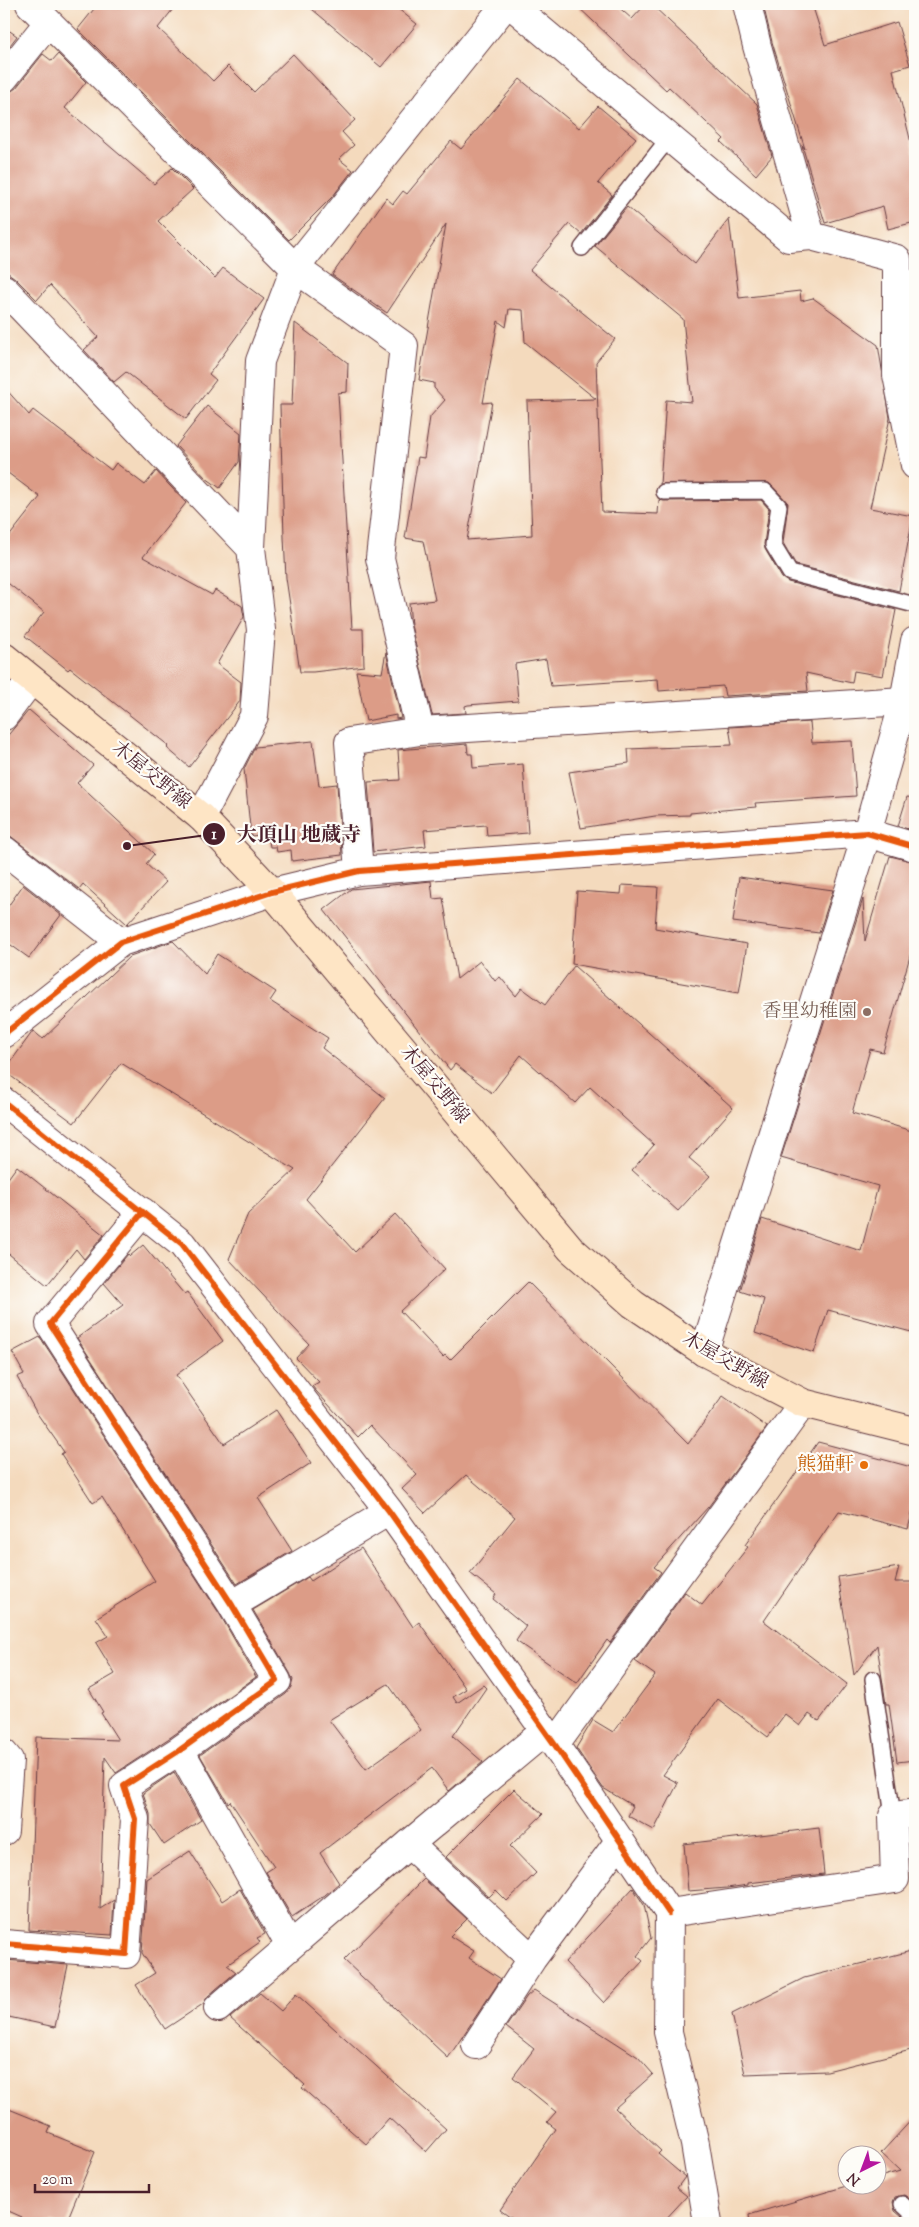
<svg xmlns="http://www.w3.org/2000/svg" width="919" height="2227" viewBox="0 0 919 2227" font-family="'Sorts Mill Goudy','Noto Serif JP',serif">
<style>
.building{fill:#dc9c87;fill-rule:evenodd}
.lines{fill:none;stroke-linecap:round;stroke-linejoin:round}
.service-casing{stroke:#643b41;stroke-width:18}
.minor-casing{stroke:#643b41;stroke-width:30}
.secondary-casing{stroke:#643b41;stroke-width:30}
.service{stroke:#fff;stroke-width:15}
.minor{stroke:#fff;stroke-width:28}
.secondary{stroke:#fee5c5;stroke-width:28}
.cycleway-casing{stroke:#fdfcf7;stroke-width:9}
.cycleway{stroke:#e8590c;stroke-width:6}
.education-dot{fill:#8d6e63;stroke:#fdfcf7;stroke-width:2}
.food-dot{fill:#e8710a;stroke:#fdfcf7;stroke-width:2}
.labels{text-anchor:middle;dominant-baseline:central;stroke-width:4.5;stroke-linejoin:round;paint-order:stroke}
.street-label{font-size:19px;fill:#4a1f2b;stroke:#fdfcf7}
.education-label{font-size:19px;fill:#785e54;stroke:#fdfcf7;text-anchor:end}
.food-label{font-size:19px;fill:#c56008;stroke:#fdfcf7;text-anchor:end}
.leader{fill:none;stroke:#4a1f2b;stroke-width:2}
.callout-dot{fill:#4a1f2b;stroke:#fdfcf7;stroke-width:2}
.mark-label{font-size:15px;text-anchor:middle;font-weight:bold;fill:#fff}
.callout-label{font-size:20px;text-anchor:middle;font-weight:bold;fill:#4a1f2b;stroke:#fdfcf7;stroke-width:4.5;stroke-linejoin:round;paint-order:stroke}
</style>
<rect width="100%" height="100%" fill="#fdfcf7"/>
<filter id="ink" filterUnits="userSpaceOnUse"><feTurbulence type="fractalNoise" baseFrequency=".02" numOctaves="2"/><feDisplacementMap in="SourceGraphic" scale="10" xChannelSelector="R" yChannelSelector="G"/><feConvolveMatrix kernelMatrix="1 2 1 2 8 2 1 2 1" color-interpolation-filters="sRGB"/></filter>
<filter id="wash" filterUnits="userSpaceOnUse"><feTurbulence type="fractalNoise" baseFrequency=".0096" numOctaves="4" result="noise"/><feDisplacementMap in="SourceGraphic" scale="20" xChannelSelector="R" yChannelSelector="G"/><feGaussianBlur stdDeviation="1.12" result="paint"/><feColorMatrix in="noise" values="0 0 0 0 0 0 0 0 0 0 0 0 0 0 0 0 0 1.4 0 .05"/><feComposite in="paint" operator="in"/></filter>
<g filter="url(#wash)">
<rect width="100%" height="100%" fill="#f4dabd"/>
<g id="blocks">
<path class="building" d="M 98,4 L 177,4 L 158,28 L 213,81 L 228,66 L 254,92 L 293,54 L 355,120 L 342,132 L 354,145 L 339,159 L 353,170 L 333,196 L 289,240 L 78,29 Z
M 306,4 L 392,4 L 417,24 L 381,67 Z
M 575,4 L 615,4 L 632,19 L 646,4 L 651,4 L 757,104 L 772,156 L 756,175 L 721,142 L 724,139 L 669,87 L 666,90 Z
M 763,4 L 812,4 L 825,45 L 897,22 L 910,65 L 893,70 L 915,159 L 915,222 L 888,229 L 883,206 L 825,223 L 802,145 L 805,149 L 772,42 Z
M 4,27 L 17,36 L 4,53 Z
M 43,54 L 52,61 L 58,54 L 86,82 L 65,108 L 154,184 L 172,168 L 193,189 L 158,221 L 215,278 L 223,268 L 264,299 L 209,374 L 216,380 L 186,419 L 126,372 L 114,382 L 84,350 L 98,337 L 50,285 L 37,300 L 15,278 L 4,270 L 4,93 L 10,92 L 16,88 Z
M 520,79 L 579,128 L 598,106 L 636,138 L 598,183 L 612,195 L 581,234 L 569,224 L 530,270 L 615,339 L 596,362 L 602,512 L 658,514 L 659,500 L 664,501 L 761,500 L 769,509 L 764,544 L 765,549 L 782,578 L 788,582 L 896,610 L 883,676 L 854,671 L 852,683 L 806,673 L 808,691 L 725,696 L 723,686 L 659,691 L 658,679 L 551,686 L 546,659 L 515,664 L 518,701 L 468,705 L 465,706 L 466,713 L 432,715 L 411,625 L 409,603 L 435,600 L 423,541 L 405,538 L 418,457 L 424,458 L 430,417 L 445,400 L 434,388 L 434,383 L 419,380 L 446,224 L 387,313 L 332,275 L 386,198 L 393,204 L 403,191 L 407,194 L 451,141 L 461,149 ZM 509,309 L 523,310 L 525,342 L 596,399 L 527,401 L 532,535 L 467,540 L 492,402 L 483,403 L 498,321 L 506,327 Z
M 627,207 L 695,264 L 729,219 L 739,298 L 800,291 L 801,301 L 813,298 L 878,345 L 890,418 L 870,508 L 913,516 L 899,591 L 796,565 L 783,543 L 788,503 L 769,483 L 660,484 L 666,400 L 692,402 L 683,319 L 595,246 Z
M 295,323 L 348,363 L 347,392 L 338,393 L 352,629 L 363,629 L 364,666 L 313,672 L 300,672 L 286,578 L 284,537 L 280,405 L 292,405 Z
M 4,387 L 29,415 L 33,410 L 111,470 L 116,463 L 145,485 L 156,471 L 186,503 L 143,557 L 212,595 L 215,590 L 242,606 L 244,617 L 217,664 L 241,682 L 240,701 L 189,767 L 167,748 L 169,746 L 70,668 L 68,670 L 25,636 L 44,612 L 4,580 L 4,543 L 40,497 L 4,470 Z
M 207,406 L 241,433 L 239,462 L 220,488 L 206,478 L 176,446 Z
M 386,652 L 401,718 L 396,719 L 396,715 L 366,721 L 356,671 L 382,673 Z
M 29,710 L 93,765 L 77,783 L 154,854 L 146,864 L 166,882 L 127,924 L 83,884 L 79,889 L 4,831 L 4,740 Z
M 810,722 L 812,743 L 852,741 L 856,796 L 755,803 L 756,807 L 690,813 L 690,815 L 655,816 L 581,828 L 569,772 L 629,763 L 628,749 L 732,745 L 729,727 Z
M 313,741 L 319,786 L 337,784 L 342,855 L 292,861 L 291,850 L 277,852 L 276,847 L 270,847 L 268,834 L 251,836 L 244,769 L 255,747 Z
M 467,744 L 468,754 L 472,754 L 473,768 L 523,764 L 528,833 L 487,836 L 486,825 L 424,830 L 426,846 L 373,852 L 368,782 L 400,780 L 398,750 Z
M 907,797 L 915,798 L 915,831 L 898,826 Z
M 890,856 L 915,862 L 915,938 L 883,1052 L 870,1049 L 852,1113 L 915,1132 L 915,1333 L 828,1310 L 814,1353 L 755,1333 L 764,1299 L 740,1291 L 762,1219 L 861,1251 L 878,1186 L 781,1158 L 863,899 L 865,941 Z
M 739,877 L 833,890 L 819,933 L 733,922 Z
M 431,881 L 433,899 L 443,898 L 457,979 L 480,961 L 495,981 L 500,977 L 516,996 L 522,988 L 545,1005 L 574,966 L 733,1108 L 689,1158 L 710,1176 L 678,1211 L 632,1170 L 654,1145 L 590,1087 L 575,1103 L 521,1055 L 492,1093 L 455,1064 L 450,1070 L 324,910 L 351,889 Z
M 23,885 L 61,915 L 29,958 L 4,940 L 4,912 Z
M 622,885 L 658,887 L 655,928 L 747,944 L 739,993 L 572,964 L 577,891 L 621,894 Z
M 173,941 L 205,974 L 217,954 L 276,992 L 270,1001 L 328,1038 L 322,1048 L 385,1098 L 306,1199 L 355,1252 L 395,1214 L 445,1269 L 400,1311 L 443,1357 L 445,1355 L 450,1360 L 528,1282 L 688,1444 L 723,1396 L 767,1427 L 709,1506 L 654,1567 L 661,1572 L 610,1643 L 607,1640 L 577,1683 L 516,1641 L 526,1626 L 493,1599 L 496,1594 L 470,1573 L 515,1517 L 466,1475 L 425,1513 L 402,1489 L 417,1475 L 370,1425 L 358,1437 L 316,1391 L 312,1386 L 319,1382 L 296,1358 L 309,1344 L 229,1259 L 248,1214 L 295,1170 L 121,1063 L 74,1123 L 4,1071 L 33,1031 L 43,1039 L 130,956 Z
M 17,1166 L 104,1235 L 84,1259 L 76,1249 L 47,1285 L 4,1250 L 4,1184 Z
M 143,1245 L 184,1294 L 187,1292 L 223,1341 L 176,1375 L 224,1444 L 276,1410 L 311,1463 L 258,1498 L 292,1551 L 237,1584 L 77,1338 L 123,1305 L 104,1283 L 128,1254 L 130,1256 Z
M 40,1337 L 219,1613 L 256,1677 L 171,1737 L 116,1773 L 105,1757 L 100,1909 L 114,1900 L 112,1935 L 29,1930 L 36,1737 L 118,1740 L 101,1713 L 103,1712 L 89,1689 L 115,1674 L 96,1643 L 108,1636 L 96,1618 L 155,1581 L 102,1497 L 93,1503 L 61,1454 L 64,1452 L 36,1412 L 17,1377 L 24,1374 L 12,1352 Z
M 818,1442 L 915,1468 L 915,1502 L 908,1529 L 839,1511 L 764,1621 L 847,1684 L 819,1721 L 809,1714 L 800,1726 L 785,1714 L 768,1737 L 718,1699 L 663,1775 L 678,1783 L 654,1830 L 628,1816 L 633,1806 L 603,1788 L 576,1748 L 593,1720 L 613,1732 L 655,1675 L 635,1661 L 685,1592 L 702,1605 L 748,1547 L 745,1545 Z
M 361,1548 L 413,1627 L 419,1622 L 466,1689 L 453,1697 L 457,1703 L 483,1685 L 486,1688 L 453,1736 L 483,1762 L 449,1791 L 432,1768 L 320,1853 L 339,1883 L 325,1895 L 292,1917 L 266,1872 L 274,1867 L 230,1801 L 228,1803 L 200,1755 L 286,1694 L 291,1687 L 293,1680 L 290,1673 L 253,1610 L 308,1577 L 311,1581 ZM 388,1684 L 421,1730 L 366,1769 L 329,1720 Z
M 899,1567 L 895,1582 L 915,1582 L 915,1760 L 897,1762 L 889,1704 L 886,1704 L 877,1645 L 854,1675 L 838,1577 Z
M 174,1772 L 201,1820 L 164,1845 L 150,1824 L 150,1814 L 143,1793 Z
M 514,1789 L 543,1814 L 510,1846 L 536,1873 L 507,1901 L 496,1890 L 489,1897 L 446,1857 Z
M 819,1828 L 824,1874 L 748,1883 L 748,1885 L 727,1888 L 688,1891 L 684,1844 Z
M 190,1851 L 222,1901 L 240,1889 L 265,1934 L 257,1938 L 260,1942 L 227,1965 L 236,1972 L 208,1996 L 203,2004 L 165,2029 L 136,1985 L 155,1973 L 142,1953 L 147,1879 Z
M 424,1879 L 467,1919 L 450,1936 L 474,1951 L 469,1958 L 501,1979 L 448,2058 L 344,1960 Z
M 633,1888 L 644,1905 L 651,1938 L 637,1956 L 643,1961 L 604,2003 L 565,1962 Z
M 915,1950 L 915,2049 L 827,2071 L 745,2074 L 732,2014 L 804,1978 Z
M 4,1960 L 68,1965 L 55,2027 L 4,2016 Z
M 534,1990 L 638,2057 L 653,2074 L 615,2108 L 661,2151 L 658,2154 L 685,2177 L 677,2188 L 687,2196 L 662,2223 L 518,2223 L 500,2210 L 556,2129 L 547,2122 L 556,2112 L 513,2077 L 534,2049 L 506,2027 L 527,1996 Z
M 260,1993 L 281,2011 L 296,1994 L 446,2129 L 426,2152 L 389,2118 L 366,2144 L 302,2088 L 305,2085 L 230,2018 Z
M 4,2107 L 51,2126 L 48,2133 L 95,2152 L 66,2223 L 20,2223 L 22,2217 L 4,2209 Z
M 915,2116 L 915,2203 L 904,2195 L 895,2197 L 893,2202 L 895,2211 L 909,2223 L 750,2223 L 749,2215 L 853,2184 L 876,2184 L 876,2178 L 900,2171 L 881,2153 Z"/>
</g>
</g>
<g filter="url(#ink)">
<use href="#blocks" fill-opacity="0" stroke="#643b41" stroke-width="1"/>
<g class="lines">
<defs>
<path id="service" d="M 582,248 L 669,138
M 664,492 L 765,491 L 779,506 L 773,545 L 790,573 L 915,605
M 873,1679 L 893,1816
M 902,2204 L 915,2216"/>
<path id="minor" d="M 30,4 L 295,268 L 404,346 L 380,558 L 420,731
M 510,4 L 789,238 L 811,236
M 747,4 L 757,46 L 811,236 L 897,259 L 897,375 L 915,465
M 4,78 L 48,23
M 4,289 L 251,548
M 4,716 L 31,680
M 201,817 L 254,716 L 261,630 L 251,548 L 260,361 L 295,268 L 506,4
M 4,850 L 121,942
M 359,871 L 349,742 L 420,731 L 904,701
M 4,1034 L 121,942 L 272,892 L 359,871 L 867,833 L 915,847
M 4,1102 L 182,1244 L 389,1511 L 555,1745 L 669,1913
M 704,1352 L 867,833 L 904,701 L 915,641
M 232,1605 L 389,1511
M 555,1745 L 803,1403
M 180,1750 L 290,1946
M 4,1754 L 9,1760 L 4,1831
M 409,1844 L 532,1959
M 4,1944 L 126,1954 L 135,1819 L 124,1786 L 180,1750 L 277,1681 L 232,1605 L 50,1324 L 143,1212
M 218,2008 L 409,1844 L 545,1731
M 476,2045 L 532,1959 L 620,1840
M 708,2223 L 695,2144 L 668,2032 L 669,1913 L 895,1879 L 893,1816 L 915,1813"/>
<path id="secondary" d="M 4,657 L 201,817 L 272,892 L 571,1249 L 633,1304 L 704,1352 L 803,1403 L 915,1431"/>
</defs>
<use href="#service" class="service-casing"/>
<use href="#minor" class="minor-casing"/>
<use href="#secondary" class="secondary-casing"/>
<use href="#service" class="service"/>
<use href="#minor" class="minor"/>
<use href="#secondary" class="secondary"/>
<defs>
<path id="cycleway" d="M 4,1034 L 121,942 L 272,892 L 359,871 L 867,833 L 915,847
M 4,1102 L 182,1244 L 389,1511 L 555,1745 L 669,1913
M 4,1944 L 126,1954 L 135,1819 L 124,1786 L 180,1750 L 277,1681 L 232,1605 L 50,1324 L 143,1212"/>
</defs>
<use href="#cycleway" class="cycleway-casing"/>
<use href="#cycleway" class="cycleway"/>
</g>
</g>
<circle class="education-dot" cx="867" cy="1012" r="5"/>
<circle class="food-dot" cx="864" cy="1465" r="5"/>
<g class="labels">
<g class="street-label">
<text transform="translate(151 776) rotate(39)">木屋交野線</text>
<text transform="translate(434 1085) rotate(50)">木屋交野線</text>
<text transform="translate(725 1361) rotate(30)">木屋交野線</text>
</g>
<g class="education-label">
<text x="857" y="1012">香里幼稚園</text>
</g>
<g class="food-label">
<text x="854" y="1465">熊猫軒</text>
</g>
</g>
<path class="leader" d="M127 846L214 834"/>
<g class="callout-dot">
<circle cx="127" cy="846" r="5"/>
<circle cx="214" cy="834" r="12"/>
</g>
<g class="mark-label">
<text x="214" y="839">1</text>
</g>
<g class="callout-label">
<text x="299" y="841">大頂山 地蔵寺</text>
</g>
<rect width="919" height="2227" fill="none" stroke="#fdfcf7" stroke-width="20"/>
<g transform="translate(862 2170) rotate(222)"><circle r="24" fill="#fdfcf7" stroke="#b5a4a5"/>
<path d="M0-4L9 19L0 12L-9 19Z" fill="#b5179e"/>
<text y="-8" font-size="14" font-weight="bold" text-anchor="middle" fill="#4a1f2b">N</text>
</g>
<path d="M35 2184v8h114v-8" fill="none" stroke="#4a1f2b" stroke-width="2.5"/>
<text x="42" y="2184" font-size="15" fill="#4a1f2b" stroke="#fdfcf7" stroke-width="4" paint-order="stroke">20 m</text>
</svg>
